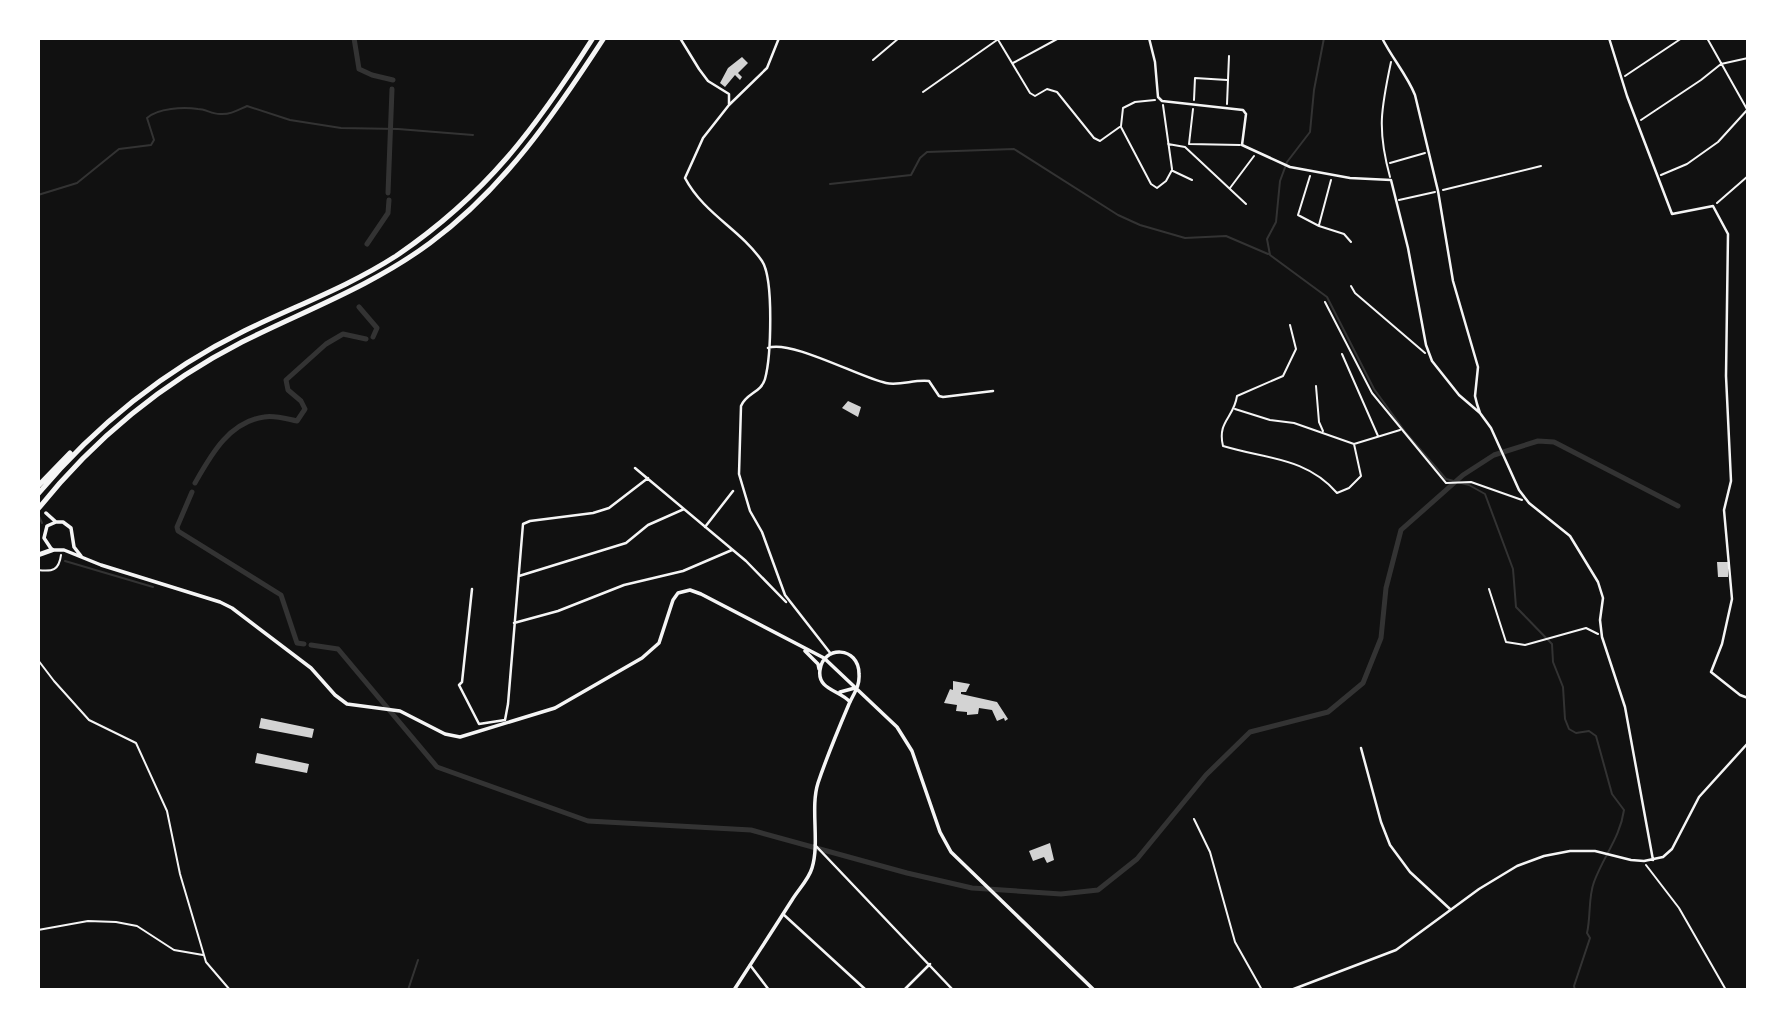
<svg xmlns="http://www.w3.org/2000/svg" width="1786" height="1028" viewBox="0 0 1786 1028" font-family="Roboto,sans-serif">
<style>
.lines{fill:none;stroke-linecap:round;stroke-linejoin:round}
.stream{stroke:#333;stroke-width:2}
.canal{stroke:#333;stroke-width:5}
.building{fill:#d3d3d3}
.path{stroke:#f5f5f5;stroke-width:2}
.minor{stroke:#f5f5f5;stroke-width:2.5}
.tertiary{stroke:#f5f5f5;stroke-width:3.5}
.motorway{stroke:#f5f5f5;stroke-width:5}
</style>
<rect width="100%" height="100%" fill="#111"/>
<g class="lines">
<path class="stream" d="M 1324,38 L 1314,90 L 1310,132 L 1287,162 L 1280,181 L 1276,222 L 1267,239 L 1270,255 L 1327,297 L 1374,389 L 1406,433 L 1446,479 L 1469,485 L 1485,494 L 1513,569 L 1516,607 L 1552,644 L 1553,662 L 1563,687 L 1565,719 L 1569,729 L 1576,733 L 1589,731 L 1596,736 L 1612,794 L 1624,810 C 1620,838 1604,855 1594,882 C 1588,898 1591,916 1587,933 L 1590,938 L 1574,986 L 1575,990
M 830,184 L 911,175 L 920,158 L 927,152 L 1014,149 L 1118,215 L 1140,225 L 1185,238 L 1226,236 L 1268,254
M 38,195 L 77,183 L 119,149 L 151,145 L 154,140 L 147,118 C 158,108 183,107 198,109 C 205,109 212,114 220,114 C 230,115 238,110 247,106 L 290,120 L 341,128 L 398,129 L 473,135
M 38,514 L 42,523
M 65,561 L 153,587
M 408,990 L 418,960"/>
<path class="canal" d="M 354,38 L 359,69 L 372,75 L 393,80
M 388,193 L 392,89
M 367,244 L 388,213 L 389,200
M 359,307 L 377,328 L 373,337
M 195,483 C 211,455 229,422 264,417 C 275,415 287,419 297,421 L 305,409 L 301,401 L 288,390 L 286,380 L 326,344 L 343,334 L 366,339
M 192,492 L 177,527 L 178,531 L 281,595 L 297,643 L 304,644
M 311,645 L 338,649 L 437,767 L 588,821 L 751,830 L 907,873 L 972,888 L 1061,894 L 1098,890 L 1137,859 L 1206,775 L 1250,732 L 1328,712 L 1363,683 L 1381,638 L 1386,588 L 1401,530 L 1463,475 L 1494,455 L 1538,441 L 1554,442 L 1678,506"/>
</g>
<path class="building" d="M 742,57 L 748,63 L 738,73 L 742,77 L 740,80 L 735,75 L 725,87 L 720,83 L 728,68 Z
M 848,401 L 861,407 L 858,417 L 842,408 Z
M 1717,562 L 1728,562 L 1728,577 L 1718,577 Z
M 953,681 L 970,684 L 966,692 L 961,692 L 961,694 L 997,702 L 1008,719 L 1005,721 L 1004,718 L 997,721 L 992,710 L 979,708 L 978,714 L 967,715 L 967,712 L 956,711 L 957,705 L 944,703 L 950,689 L 953,690 Z
M 261,718 L 314,729 L 312,738 L 259,728 Z
M 257,753 L 309,764 L 307,773 L 255,763 Z
M 1050,843 L 1054,860 L 1047,863 L 1044,857 L 1033,861 L 1029,851 Z"/>
<g class="lines">
<path class="path" d="M 997,38 L 1030,93 L 1035,96 L 1047,89 L 1057,92 L 1094,138 L 1100,141 L 1121,126 L 1123,108 L 1135,102 L 1155,100
M 1707,38 L 1748,111
M 873,60 L 899,38
M 1013,63 L 1059,38
M 1625,76 L 1682,38
M 923,92 L 997,40
M 1194,100 L 1195,78 L 1227,80
M 1227,104 L 1229,56
M 1163,105 L 1172,169
M 1641,120 L 1701,80 L 1721,64 L 1748,58
M 1121,127 L 1151,184 L 1157,188 L 1166,181 L 1172,170
M 1168,144 L 1185,147
M 1189,144 L 1193,109
M 1189,144 L 1240,145
M 1185,147 L 1246,204
M 1390,163 L 1425,153
M 1173,171 L 1192,180
M 1661,175 L 1687,164 L 1718,142 L 1748,109
M 1310,176 L 1298,215 L 1319,226 L 1344,234 L 1351,242
M 1390,177 C 1377,130 1381,109 1391,62
M 1230,188 L 1254,156
M 1443,190 L 1541,166
M 1399,200 L 1435,192
M 1717,203 L 1748,176
M 1319,225 L 1331,180
M 1351,286 L 1355,293 L 1425,353
M 1325,302 L 1372,393 L 1446,483 L 1471,482 L 1522,500
M 1290,325 L 1296,349 L 1283,376 L 1237,396 C 1234,418 1217,421 1223,446 C 1265,459 1306,457 1337,493 L 1349,488 L 1361,476 L 1354,444
M 1342,354 L 1378,436
M 1316,386 L 1319,422 L 1323,431
M 1235,409 L 1270,420 L 1294,423 L 1354,444 L 1400,430
M 38,570 C 53,572 59,570 61,555
M 1489,589 L 1506,642 L 1525,645 L 1586,628 L 1598,634
M 38,660 L 54,681 L 89,720 L 136,743 L 167,811 L 180,874 L 206,962 L 230,990
M 1194,819 L 1210,852 L 1235,942 L 1262,990
M 1646,865 L 1679,908 L 1726,990
M 38,930 L 88,921 L 116,922 L 137,926 L 174,950 L 203,955"/>
<path class="minor" d="M 680,38 L 699,69 L 708,81 L 729,94 L 729,105 L 703,138 L 685,178 C 704,214 740,229 762,261 C 774,279 771,357 765,379 C 761,393 746,393 741,406 L 739,474 L 750,511 L 762,532 L 785,595 L 831,654
M 1149,38 L 1155,62 L 1158,97 L 1162,101 L 1243,110 L 1246,114 L 1242,145 L 1290,167 L 1350,178 L 1391,180 L 1408,248 L 1426,345 L 1432,361 L 1459,395 L 1480,413
M 1382,38 C 1392,58 1407,75 1415,95 L 1438,191 L 1453,281 L 1478,367 L 1475,396 L 1477,404 L 1480,413 L 1491,428 L 1519,490 L 1529,503 L 1570,536 L 1598,582 L 1603,598 L 1600,620 L 1602,637 L 1625,707 L 1653,860
M 1609,38 L 1627,96 L 1672,214 L 1713,206 L 1728,234 L 1726,376 L 1731,481 L 1724,510 L 1732,599 L 1722,644 L 1711,672 L 1740,695 L 1748,698
M 729,105 L 767,68 L 779,38
M 768,348 C 790,339 861,378 886,383 C 900,386 915,379 929,381 L 939,396 L 943,397 L 993,391
M 635,468 L 746,561 L 786,602
M 705,527 L 733,491
M 519,576 L 626,543 L 648,525 L 684,509
M 472,589 L 462,682 L 459,685 L 479,724 L 505,720 L 508,704 L 523,524 L 530,521 L 593,513 L 609,508 L 648,478
M 514,623 L 558,611 L 624,585 L 683,571 L 732,550
M 1361,748 L 1381,822 L 1390,845 L 1410,872 L 1450,909
M 815,845 L 953,990
M 783,914 L 866,990
M 750,965 L 769,990
M 904,990 L 930,964
M 1291,990 L 1396,950 L 1479,889 L 1517,866 L 1544,856 L 1570,851 L 1595,851 L 1631,860 L 1644,861 L 1663,857 L 1672,849 L 1699,797 L 1748,743"/>
<path class="tertiary" d="M 46,513 L 56,522 L 63,522 L 71,528 L 74,547 L 81,556
M 56,522 L 47,526 L 44,538 L 52,550 L 64,550 L 101,565 L 220,602 L 232,608 L 311,668 L 335,695 L 347,704 L 400,711 L 445,734 L 460,737 L 555,708 L 642,658 L 659,643 L 673,600 L 678,593 L 690,590 L 701,594 L 824,658 L 897,727 L 912,751 L 940,832 L 951,852 L 1094,990
M 805,651 L 818,664 L 819,669
M 840,692 L 855,688
M 734,990 C 754,959 773,930 792,900 C 798,890 809,879 812,868 C 820,842 810,808 818,783 C 827,756 838,730 849,704 C 854,693 860,686 859,674 C 859,646 823,645 820,670 C 817,690 840,690 850,702"/>
<path class="motorway" d="M 38,486 L 70,453
M 38,494 C 95,426 165,370 244,331 C 295,306 348,287 396,256 C 486,195 535,129 593,38
M 38,509 C 94,439 164,382 242,342 C 306,310 372,286 430,243 C 504,188 554,115 604,38
M 38,555 L 52,550"/>
</g>
<rect width="1786" height="1028" fill="none" stroke="#ffffff" stroke-width="80"/>
</svg>
